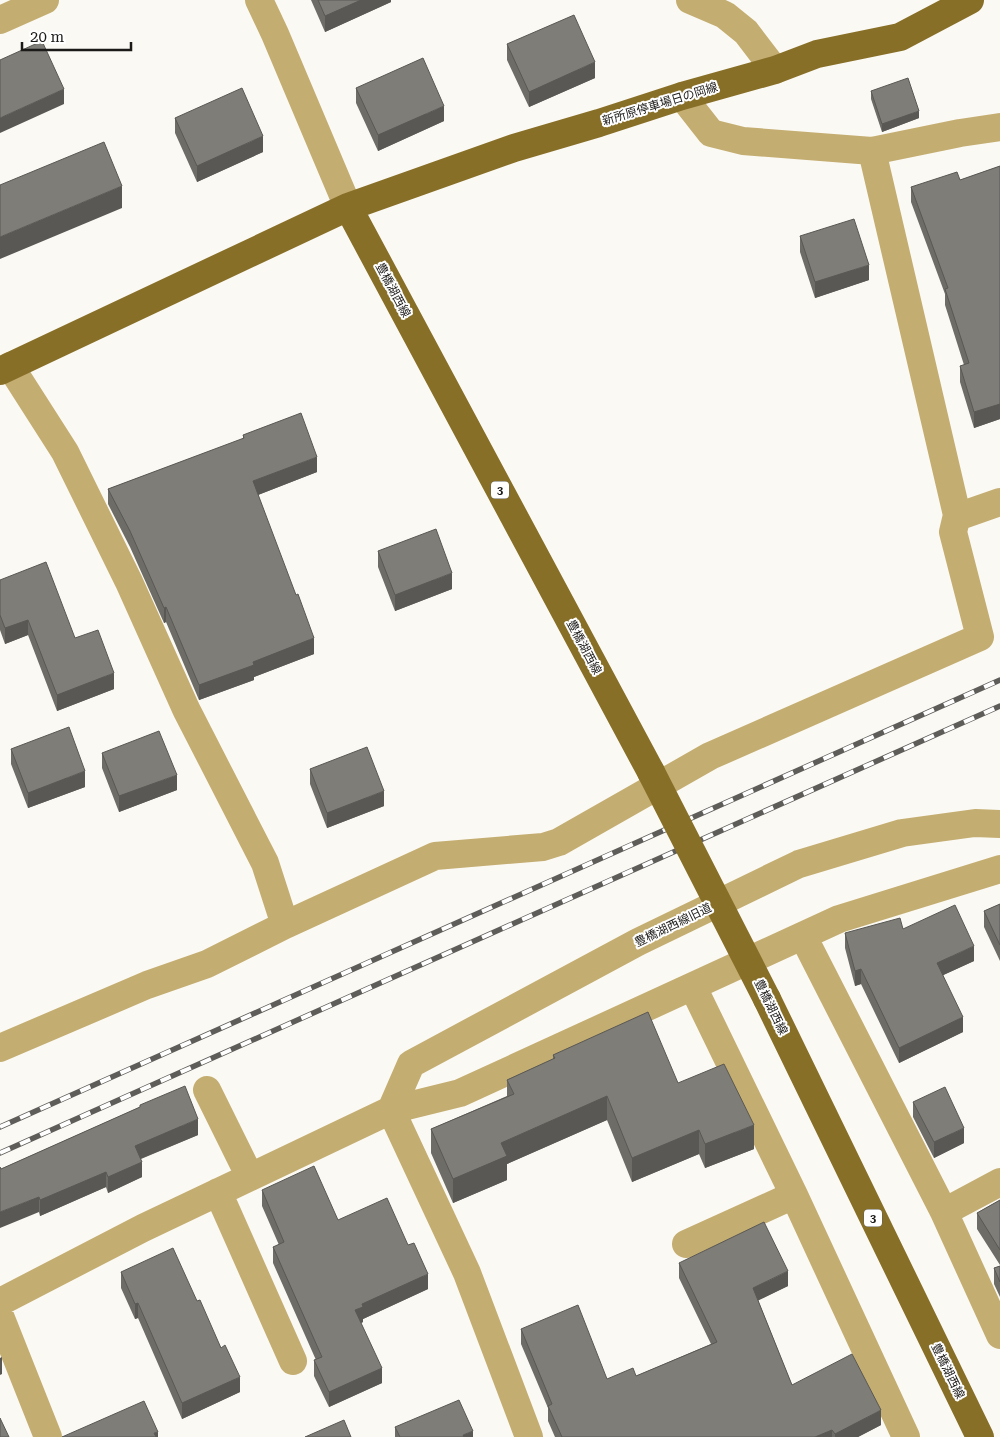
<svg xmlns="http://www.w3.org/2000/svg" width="1000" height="1437" viewBox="0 0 1000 1437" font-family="'Roboto Serif','Noto Sans JP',serif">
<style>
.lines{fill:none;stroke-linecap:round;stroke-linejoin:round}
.minor{stroke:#c4ad71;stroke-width:28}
.major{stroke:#886f28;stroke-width:28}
.rail-casing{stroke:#5f5d5a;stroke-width:5.5}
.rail{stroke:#fff;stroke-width:4;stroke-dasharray:11;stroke-linecap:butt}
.major-bridge{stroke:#886f28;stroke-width:28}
.wall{fill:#6d6c67}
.shaded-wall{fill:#595854}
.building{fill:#7f7d78;stroke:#595854}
.labels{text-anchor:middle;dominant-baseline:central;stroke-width:4;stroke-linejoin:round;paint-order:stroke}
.shield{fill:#fff;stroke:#5f5f5d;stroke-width:1}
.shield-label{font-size:11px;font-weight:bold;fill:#1b1a18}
.street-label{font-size:12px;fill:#1b1a18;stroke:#fff}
</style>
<rect width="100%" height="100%" fill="#fbf9f3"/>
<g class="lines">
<path class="minor" d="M 259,0 L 275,34 L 348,207
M 690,0 L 725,15 L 746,32 L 775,70
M 0,20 L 45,0
M 682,96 L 711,133 L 743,141 L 872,151 L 960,133 L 1000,127
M 957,517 L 1000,502
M 285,925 L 435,856 L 543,847 L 559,842 L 710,756 L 980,637 L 953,532 L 957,515 L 872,151
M 803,936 L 944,1212 L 1000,1335
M 693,987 L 794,1195 L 906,1437
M 0,1048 L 147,985 L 207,964 L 285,925 L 265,863 L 186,709 L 129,582 L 65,452 L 10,366
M 207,1090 L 250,1177
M 391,1110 L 411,1064 L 638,942 L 799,864 L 902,833 L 975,823 L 1000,824
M 391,1110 L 467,1273 L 529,1437
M 218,1192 L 293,1361
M 944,1212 L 1000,1182
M 686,1244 L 794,1195
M 0,1302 L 143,1228 L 391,1110 L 460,1093 L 839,919 L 1000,869
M 0,1316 L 48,1437"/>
<path class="major" d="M 348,207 L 651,772
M 0,371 L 348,207 L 514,148 L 599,123 L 682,96 L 775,70 L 817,54 L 900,37 L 970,0
M 767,999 L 980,1437"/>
<defs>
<path id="rail" d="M 0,1127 L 1000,680
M 0,1153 L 1000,706"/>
</defs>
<use href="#rail" class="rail-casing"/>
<use href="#rail" class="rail"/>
<path class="major-bridge" d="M 651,772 L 767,999"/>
</g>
<path class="wall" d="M 311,0 L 391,0 L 391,2 L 325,32 Z
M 507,44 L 595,78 L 529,107 L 507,60 Z
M 356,88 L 444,121 L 378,151 L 356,103 Z
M 871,91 L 919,118 L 882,132 L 871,99 Z
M 175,118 L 263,152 L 197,182 L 175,133 Z
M 1000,166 L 1000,419 L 974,428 L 960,382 L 960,366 L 964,365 L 945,305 L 945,294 L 911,202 L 911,187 L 960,180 Z
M 800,236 L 869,280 L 815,298 L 800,252 Z
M 243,435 L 317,472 L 258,495 L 314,654 L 254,677 L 254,680 L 199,700 L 166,622 L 164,623 L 130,547 L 108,504 L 108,489 L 243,439 Z
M 378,551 L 452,589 L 395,611 L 378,567 Z
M 0,580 L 75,638 L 114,689 L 57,711 L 28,635 L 5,644 L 0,630 Z
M 11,749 L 85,787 L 28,808 L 11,764 Z
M 102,753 L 177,790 L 119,812 L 102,768 Z
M 310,769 L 384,806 L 327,828 L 310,784 Z
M 1000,904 L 1000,961 L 984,927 L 984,911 Z
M 845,933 L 974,961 L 943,975 L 963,1032 L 899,1063 L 861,984 L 855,986 L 845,948 Z
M 553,1055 L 678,1083 L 754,1149 L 705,1168 L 699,1154 L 632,1182 L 607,1120 L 507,1164 L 507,1180 L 453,1203 L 431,1153 L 431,1129 L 507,1096 L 507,1080 L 553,1059 Z
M 913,1102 L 964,1143 L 934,1158 L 913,1117 Z
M 140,1105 L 198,1135 L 141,1159 L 142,1177 L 108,1193 L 106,1187 L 40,1216 L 39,1212 L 1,1169 L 140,1107 Z
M 262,1190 L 338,1220 L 408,1245 L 428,1289 L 363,1319 L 363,1322 L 361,1323 L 382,1383 L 329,1407 L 314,1376 L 314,1360 L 316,1360 L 273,1263 L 273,1247 L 279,1245 L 262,1206 Z
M 1000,1200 L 1000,1265 L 977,1229 L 977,1213 Z
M 679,1263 L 788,1286 L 758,1300 L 792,1385 L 881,1425 L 858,1437 L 555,1437 L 548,1421 L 548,1408 L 521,1344 L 521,1329 L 607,1379 L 636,1376 L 711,1344 L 679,1278 Z
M 1000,1266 L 1000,1297 L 994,1284 L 994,1268 Z
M 121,1272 L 197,1301 L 221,1348 L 240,1392 L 182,1419 L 138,1318 L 135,1319 L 121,1288 Z
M 395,1427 L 473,1437 L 395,1437 Z"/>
<path class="shaded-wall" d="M 361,0 L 391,0 L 391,2 L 325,32 L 325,16 Z
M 595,62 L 595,78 L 529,107 L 529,92 Z
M 64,89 L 64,104 L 0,133 L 0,118 Z
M 444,106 L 444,121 L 378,151 L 378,135 Z
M 919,111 L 919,118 L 882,132 L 882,124 Z
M 263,136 L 263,152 L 197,182 L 197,166 Z
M 122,186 L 122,208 L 0,259 L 0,237 Z
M 869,265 L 869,280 L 815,298 L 815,282 Z
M 1000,404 L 1000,419 L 974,428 L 974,412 Z
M 317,457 L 317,472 L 253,497 L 253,481 Z
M 452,573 L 452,589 L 395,611 L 395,595 Z
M 166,607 L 166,622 L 164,623 L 164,608 Z
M 28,620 L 28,635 L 5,644 L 5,628 Z
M 314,638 L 314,654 L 254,677 L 254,680 L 199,700 L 199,685 L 253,662 Z
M 114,673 L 114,689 L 57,711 L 57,695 Z
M 85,771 L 85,787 L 28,808 L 28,793 Z
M 177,775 L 177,790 L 119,812 L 119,796 Z
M 384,791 L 384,806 L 327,828 L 327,813 Z
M 974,946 L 974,961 L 937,978 L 937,963 Z
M 861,969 L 861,984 L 855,986 L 855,971 Z
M 963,1017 L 963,1032 L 899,1063 L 899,1048 Z
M 607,1096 L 607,1120 L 507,1164 L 507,1180 L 453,1203 L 453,1179 L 501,1143 Z
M 198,1119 L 198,1135 L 135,1161 L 135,1146 Z
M 754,1125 L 754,1149 L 705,1168 L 705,1144 Z
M 964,1128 L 964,1143 L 934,1158 L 934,1142 Z
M 699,1130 L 699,1154 L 632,1182 L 632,1158 Z
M 142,1162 L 142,1177 L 108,1193 L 108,1177 Z
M 106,1172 L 106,1187 L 40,1216 L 40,1200 Z
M 39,1197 L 39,1212 L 0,1228 L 0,1212 Z
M 788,1271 L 788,1286 L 753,1303 L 753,1288 Z
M 428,1274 L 428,1289 L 363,1319 L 363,1322 L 355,1326 L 355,1310 L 362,1304 Z
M 138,1303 L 138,1318 L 135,1319 L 135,1304 Z
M 2,1357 L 2,1374 L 0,1375 L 0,1358 Z
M 382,1368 L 382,1383 L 329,1407 L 329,1392 Z
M 240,1377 L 240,1392 L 182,1419 L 182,1403 Z
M 881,1410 L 881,1425 L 858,1437 L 835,1437 L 835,1434 Z
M 832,1430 L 832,1437 L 815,1437 Z
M 473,1431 L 473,1437 L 463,1437 L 463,1435 Z
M 158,1432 L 158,1437 L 154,1437 L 154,1433 Z"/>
<path class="building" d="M 318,0 L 361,0 L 325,16 Z
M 574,15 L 595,62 L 529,92 L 507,44 Z
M 42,41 L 64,89 L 0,118 L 0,60 Z
M 423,58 L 444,106 L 378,135 L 356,88 Z
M 908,78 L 919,111 L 882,124 L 871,91 Z
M 242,88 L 263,136 L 197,166 L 175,118 Z
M 104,142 L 122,186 L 0,237 L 0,185 Z
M 1000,166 L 1000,404 L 974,412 L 960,366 L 969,363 L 945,289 L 948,288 L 911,187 L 957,172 L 960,180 Z
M 854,219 L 869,265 L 815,282 L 800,236 Z
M 301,413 L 317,457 L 253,481 L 296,595 L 298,594 L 314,638 L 253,662 L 254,665 L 199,685 L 166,607 L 164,608 L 130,531 L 108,489 L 244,438 L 243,435 Z
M 436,529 L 452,573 L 395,595 L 378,551 Z
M 46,562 L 75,638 L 98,630 L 114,673 L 57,695 L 28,620 L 5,628 L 0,615 L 0,580 Z
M 69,727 L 85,771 L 28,793 L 11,749 Z
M 159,731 L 177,775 L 119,796 L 102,753 Z
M 367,747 L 384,791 L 327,813 L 310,769 Z
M 1000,904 L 1000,945 L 984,911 Z
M 955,905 L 974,946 L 937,963 L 963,1017 L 899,1048 L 861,969 L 855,971 L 845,933 L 900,918 L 903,929 Z
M 648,1012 L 678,1083 L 724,1064 L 754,1125 L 705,1144 L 699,1130 L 632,1158 L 607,1096 L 501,1143 L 507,1156 L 453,1179 L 431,1129 L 514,1094 L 507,1080 L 555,1058 L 553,1055 Z
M 185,1086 L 198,1119 L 135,1146 L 142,1162 L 108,1177 L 106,1172 L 40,1200 L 39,1197 L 0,1212 L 0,1167 L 1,1169 L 140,1107 L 140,1105 Z
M 945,1087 L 964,1128 L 934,1142 L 913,1102 Z
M 314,1166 L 338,1220 L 387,1198 L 408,1245 L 414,1243 L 428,1274 L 362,1304 L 363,1307 L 355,1310 L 382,1368 L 329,1392 L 314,1360 L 322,1357 L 273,1247 L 284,1242 L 262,1190 Z
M 1000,1200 L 1000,1250 L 977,1213 Z
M 764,1222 L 788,1271 L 753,1288 L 792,1385 L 852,1354 L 881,1410 L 835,1434 L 832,1430 L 815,1437 L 562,1437 L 548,1406 L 552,1404 L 521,1329 L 578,1305 L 607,1379 L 633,1368 L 636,1376 L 717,1342 L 679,1263 Z
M 173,1248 L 197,1301 L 200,1300 L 221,1348 L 225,1345 L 240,1377 L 182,1403 L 138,1303 L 135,1304 L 121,1272 Z
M 1000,1266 L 1000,1282 L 994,1268 Z
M 459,1400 L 473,1431 L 463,1435 L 464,1437 L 400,1437 L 395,1427 Z
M 144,1401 L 158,1432 L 154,1433 L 156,1437 L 62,1437 Z
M 0,1418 L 9,1437 L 0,1437 Z
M 344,1420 L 351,1437 L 305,1437 Z"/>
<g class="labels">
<g class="shield">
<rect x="491" y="481.5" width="18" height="17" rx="4"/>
<rect x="864" y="1209.5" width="18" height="17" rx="4"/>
</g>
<g class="shield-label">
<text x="500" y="490">3</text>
<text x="873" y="1218">3</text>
</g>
<g class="street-label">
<text transform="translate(660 104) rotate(-17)">新所原停車場日の岡線</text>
<text transform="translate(393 290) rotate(62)">豊橋湖西線</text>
<text transform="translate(584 647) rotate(62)">豊橋湖西線</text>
<text transform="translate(673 925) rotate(-26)">豊橋湖西線旧道</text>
<text transform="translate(771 1007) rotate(64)">豊橋湖西線</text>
<text transform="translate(948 1371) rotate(64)">豊橋湖西線</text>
</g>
</g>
<path d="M22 42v8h109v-8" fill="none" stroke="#1b1a18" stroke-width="2.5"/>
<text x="30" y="42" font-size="15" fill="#1b1a18" stroke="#ffffff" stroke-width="4" paint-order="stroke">20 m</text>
</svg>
